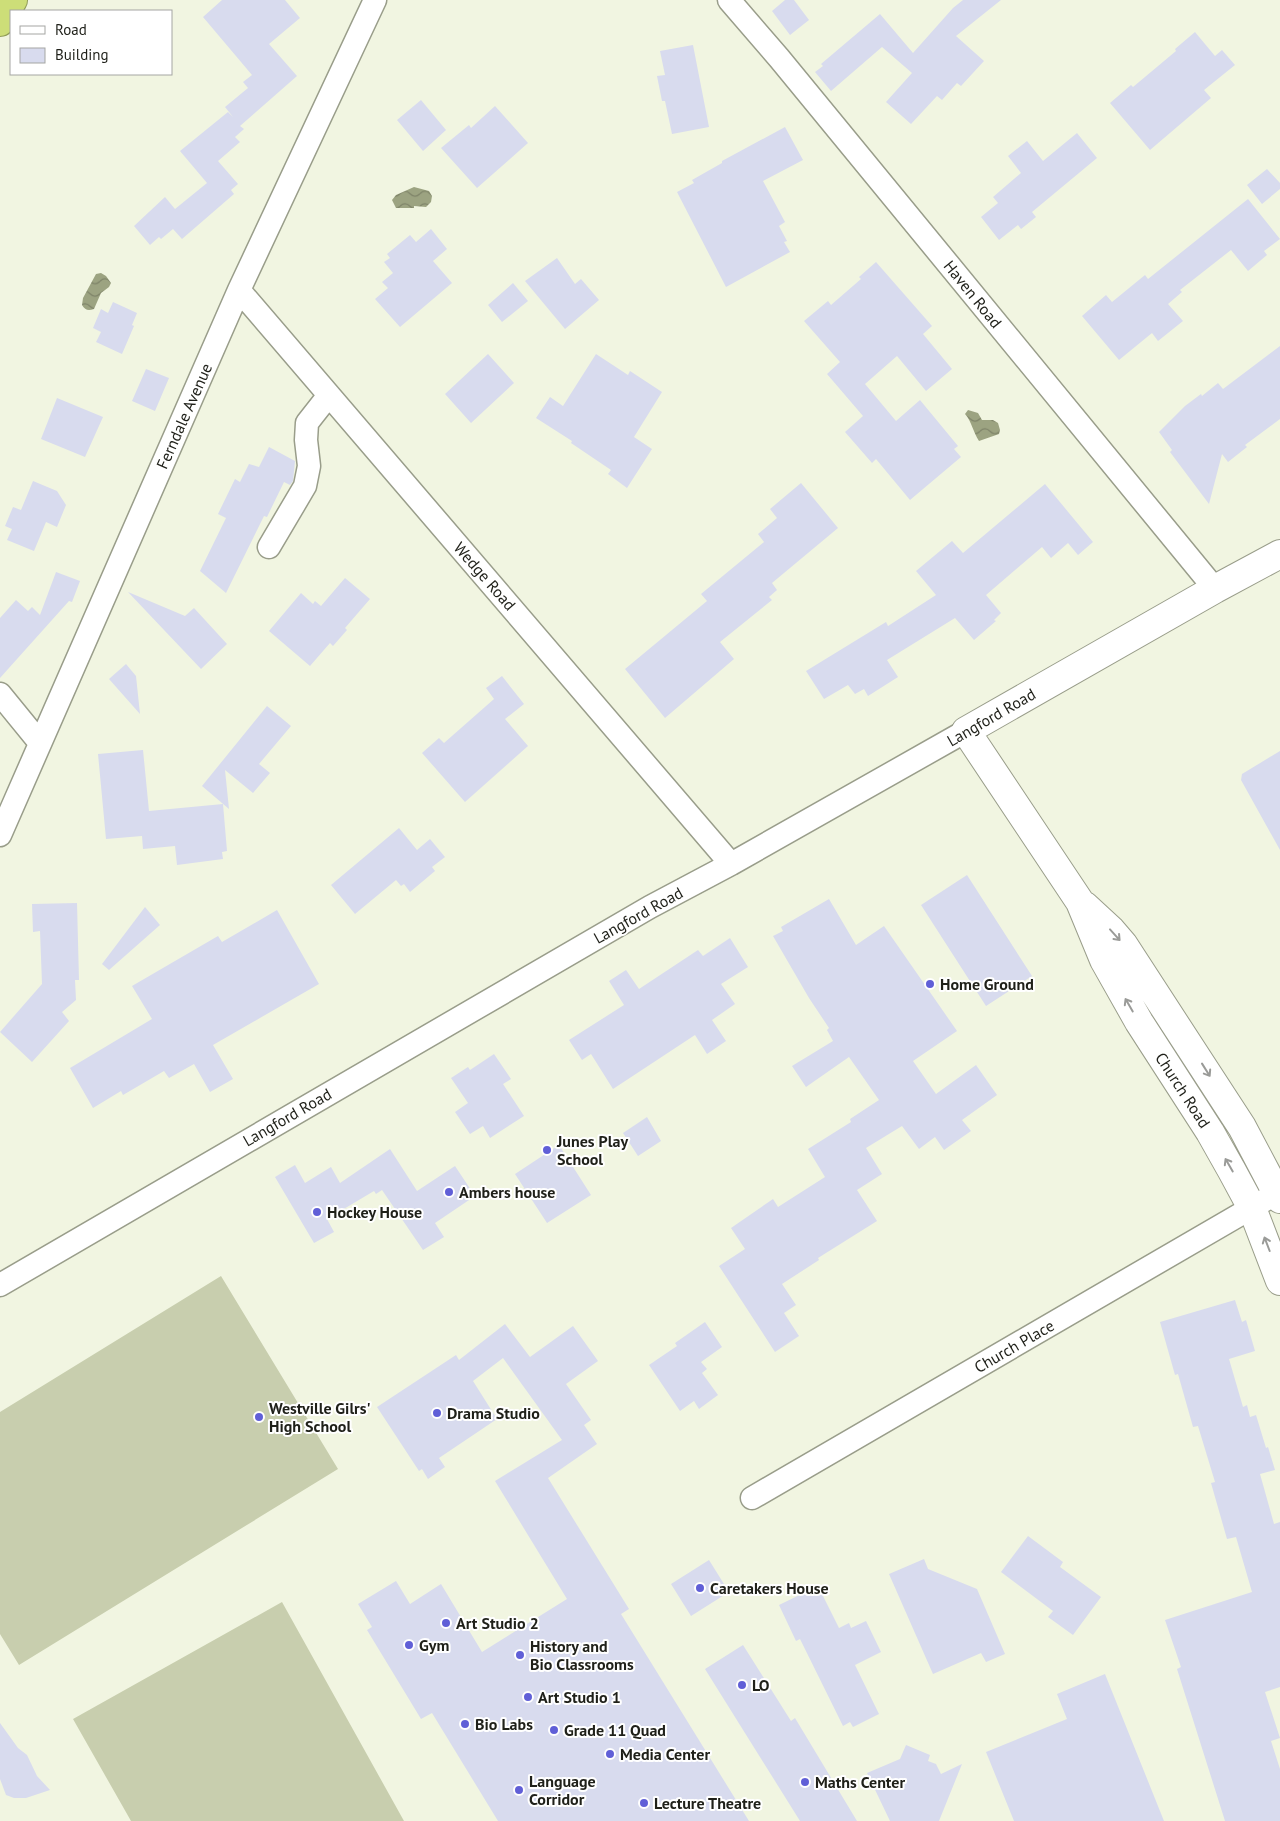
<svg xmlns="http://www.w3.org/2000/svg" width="1280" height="1821" viewBox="0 0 1280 1821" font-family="'PT Sans',sans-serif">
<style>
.grass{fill:#c8ceae}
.water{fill:url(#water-waves)}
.building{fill:#d8dbee}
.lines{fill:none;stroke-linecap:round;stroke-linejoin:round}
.street-casing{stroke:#999d8a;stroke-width:25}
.secondary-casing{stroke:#999d8a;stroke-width:30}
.highway-casing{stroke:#909c57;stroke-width:30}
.street{stroke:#fff;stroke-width:22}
.secondary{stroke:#fff;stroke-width:28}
.highway{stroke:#cdde78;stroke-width:28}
.oneway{stroke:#9a9b98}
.poi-dot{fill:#605fd7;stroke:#fff;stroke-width:2}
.labels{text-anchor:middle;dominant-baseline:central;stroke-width:4;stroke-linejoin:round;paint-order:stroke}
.street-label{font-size:16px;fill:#1f2019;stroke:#fff}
.poi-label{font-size:16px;font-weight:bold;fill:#1f2019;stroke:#fff;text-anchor:start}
</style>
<defs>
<pattern id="water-waves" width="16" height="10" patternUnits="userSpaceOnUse" patternTransform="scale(1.25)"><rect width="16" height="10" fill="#9ca381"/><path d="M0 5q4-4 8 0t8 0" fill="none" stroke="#7f8469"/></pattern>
</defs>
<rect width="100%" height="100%" fill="#f1f5e1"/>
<path class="grass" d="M 221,1276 L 338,1469 L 19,1665 L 0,1634 L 0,1412 Z
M 282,1602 L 404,1821 L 131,1821 L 73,1719 Z"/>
<path class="water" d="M 414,187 L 429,191 L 432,196 L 431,202 L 426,207 L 414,206 L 414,208 L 396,208 L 392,200 L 396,195 Z
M 101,273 L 106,276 L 111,283 L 109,287 L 101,293 L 94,309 C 88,311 85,310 82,305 L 83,298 L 96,274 Z
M 968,410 L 978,413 L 982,420 L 993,420 L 998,423 L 1000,430 L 999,434 L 979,441 C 973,432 972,422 965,414 Z"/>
<path class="building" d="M 222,0 L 285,0 L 300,18 L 269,44 L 297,76 L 240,126 L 244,129 L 235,137 L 240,142 L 218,161 L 238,184 L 231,190 L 234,194 L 182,239 L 173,229 L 161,239 L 159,237 L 150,245 L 134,226 L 165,197 L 175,209 L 207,183 L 180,151 L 228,112 L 233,117 L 225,107 L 248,88 L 243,82 L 252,75 L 203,17 Z
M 785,0 L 794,0 L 809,20 L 790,35 L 772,11 Z
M 963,0 L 1001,0 L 956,36 L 984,61 L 961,86 L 957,83 L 942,100 L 937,96 L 911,124 L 886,102 L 912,73 L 882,47 L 831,91 L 815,72 L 823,66 L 821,64 L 880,14 L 913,53 L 953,8 Z
M 1195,32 L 1215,56 L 1222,50 L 1235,65 L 1204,90 L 1211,98 L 1150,150 L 1110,103 L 1131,85 L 1133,87 L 1176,51 L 1175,49 Z
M 693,45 L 709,127 L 672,134 L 665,101 L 662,101 L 657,76 L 665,75 L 660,51 Z
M 421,100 L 446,130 L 423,151 L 397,120 Z
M 495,106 L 528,143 L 477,188 L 441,148 L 469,125 L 471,128 Z
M 785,127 L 803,160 L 763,181 L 785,222 L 779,226 L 787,241 L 784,242 L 790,252 L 726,287 L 677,192 L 694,183 L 692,180 L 722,163 L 722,161 Z
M 1077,133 L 1097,158 L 1032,212 L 1036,217 L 1021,229 L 1018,225 L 999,240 L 981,217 L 998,203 L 993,197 L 1021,173 L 1008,156 L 1027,141 L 1043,161 Z
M 1267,169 L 1280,183 L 1280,189 L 1262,204 L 1247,185 Z
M 1248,199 L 1280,239 L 1264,251 L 1267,255 L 1248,271 L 1231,250 L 1180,290 L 1182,292 L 1168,304 L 1183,321 L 1158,341 L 1152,333 L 1119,360 L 1082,316 L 1106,295 L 1112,302 L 1145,275 L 1148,279 Z
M 431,229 L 447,249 L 433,261 L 452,283 L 400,327 L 375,299 L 388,288 L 382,282 L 393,273 L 384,262 L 390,258 L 387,254 L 410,235 L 416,242 Z
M 557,258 L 575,284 L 581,279 L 599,300 L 565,329 L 525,281 Z
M 876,262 L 932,326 L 923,334 L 952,369 L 926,391 L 897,356 L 865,384 L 896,421 L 920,400 L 958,446 L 954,449 L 961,457 L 910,500 L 876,459 L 872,463 L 845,432 L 863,416 L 827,374 L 840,362 L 804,321 L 828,301 L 831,305 L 861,279 L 859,277 Z
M 513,283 L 528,301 L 502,322 L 488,305 Z
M 113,302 L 137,313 L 132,325 L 134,326 L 122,354 L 96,342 L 101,332 L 93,328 L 101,309 L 108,313 Z
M 1280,346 L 1280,419 L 1245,445 L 1247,447 L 1228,462 L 1222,454 L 1209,504 L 1170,452 L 1172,450 L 1159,432 L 1185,406 L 1201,394 L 1202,396 L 1218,383 L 1223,389 Z
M 488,354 L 514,383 L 471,423 L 445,394 Z
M 596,354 L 628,375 L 630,371 L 662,392 L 634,437 L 652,449 L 627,488 L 608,474 L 611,470 L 571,443 L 572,441 L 536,418 L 550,397 L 563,406 Z
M 146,369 L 169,378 L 155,411 L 132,401 Z
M 57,398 L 103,417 L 85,457 L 41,439 Z
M 269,447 L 295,461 L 293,481 L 290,485 L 284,482 L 267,517 L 264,516 L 226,593 L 200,571 L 226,518 L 218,514 L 235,479 L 240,482 L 249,464 L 259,467 Z
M 33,481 L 57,491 L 66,505 L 57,527 L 46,522 L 34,551 L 7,540 L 12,529 L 5,526 L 13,507 L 21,510 Z
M 801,483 L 838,528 L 772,583 L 777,590 L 769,597 L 772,600 L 720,642 L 734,659 L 665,718 L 625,669 L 707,601 L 701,594 L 764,542 L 758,534 L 777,518 L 770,509 Z
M 1045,484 L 1093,542 L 1078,555 L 1068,543 L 1051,558 L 1042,547 L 986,595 L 1001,613 L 994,620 L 996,621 L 974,640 L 955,618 L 887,660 L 898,677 L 868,696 L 864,689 L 855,694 L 848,685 L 824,699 L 806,671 L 886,622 L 888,626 L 936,595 L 916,571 L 952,541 L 963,553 Z
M 56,572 L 80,581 L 72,602 L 69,601 L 0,678 L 0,618 L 16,600 L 28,611 L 32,607 L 40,615 Z
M 345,578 L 370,599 L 345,628 L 347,630 L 333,646 L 330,643 L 310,666 L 269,631 L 301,593 L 313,604 L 315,601 L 321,606 Z
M 128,592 L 185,616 L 194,608 L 227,644 L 201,669 Z
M 126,664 L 136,676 L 140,714 L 109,679 Z
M 502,676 L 524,704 L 505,719 L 528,746 L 465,802 L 422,753 L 439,738 L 444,743 L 494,699 L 486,688 Z
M 267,706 L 291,726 L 259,764 L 270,773 L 253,793 L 225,770 L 229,809 L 202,786 Z
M 143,750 L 149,811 L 223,804 L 227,851 L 222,852 L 223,859 L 177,865 L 175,846 L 143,849 L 142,836 L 106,839 L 98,754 Z
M 1280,751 L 1280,850 L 1241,780 L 1242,774 Z
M 399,828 L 417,850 L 430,839 L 445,857 L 432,867 L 435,871 L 410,892 L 404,884 L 401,886 L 396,880 L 355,914 L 331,885 Z
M 967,875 L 1032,976 L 986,1006 L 921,905 Z
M 829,899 L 856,945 L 884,926 L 957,1031 L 913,1061 L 936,1094 L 976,1065 L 997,1095 L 962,1120 L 971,1131 L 944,1150 L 935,1137 L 919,1149 L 902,1126 L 866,1148 L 882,1174 L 857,1190 L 877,1221 L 818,1258 L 819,1260 L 782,1284 L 796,1305 L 784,1313 L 799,1336 L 775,1352 L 719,1266 L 745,1249 L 731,1228 L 773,1199 L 778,1207 L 825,1177 L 808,1149 L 851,1122 L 850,1119 L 879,1100 L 849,1057 L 806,1087 L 792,1066 L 833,1041 L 827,1030 L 829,1028 L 809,998 L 773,936 L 783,931 L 781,927 Z
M 77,903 L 79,980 L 75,980 L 76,1000 L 62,1012 L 69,1021 L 32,1062 L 0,1032 L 42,984 L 40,931 L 33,932 L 32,904 Z
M 145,907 L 160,925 L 109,970 L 102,964 Z
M 277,910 L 319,984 L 213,1045 L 233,1079 L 210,1092 L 194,1064 L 169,1078 L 164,1071 L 123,1095 L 121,1091 L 93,1108 L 70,1068 L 152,1019 L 132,986 L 218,936 L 222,942 Z
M 730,938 L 748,967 L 721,984 L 735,1004 L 712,1020 L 726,1041 L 707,1054 L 695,1035 L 613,1089 L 591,1054 L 582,1060 L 569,1040 L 624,1005 L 609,981 L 626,970 L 639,989 L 698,950 L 703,956 Z
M 494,1054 L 511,1079 L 503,1084 L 524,1116 L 490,1138 L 483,1126 L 470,1134 L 455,1112 L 468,1103 L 451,1078 L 468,1067 L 470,1070 Z
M 647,1117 L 661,1141 L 638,1156 L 623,1133 Z
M 559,1145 L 591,1195 L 547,1223 L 515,1174 Z
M 390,1149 L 417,1191 L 455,1166 L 475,1196 L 435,1223 L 444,1237 L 423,1250 L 382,1190 L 376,1194 L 374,1191 L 327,1219 L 334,1232 L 314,1243 L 275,1177 L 295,1165 L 305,1183 L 331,1167 L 340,1183 Z
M 1235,1300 L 1242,1322 L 1246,1320 L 1255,1351 L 1229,1359 L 1243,1407 L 1247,1405 L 1250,1417 L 1256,1415 L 1266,1448 L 1268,1447 L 1275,1470 L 1260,1474 L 1274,1524 L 1280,1522 L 1280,1687 L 1265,1692 L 1280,1738 L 1271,1741 L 1280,1769 L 1280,1821 L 1225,1821 L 1177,1669 L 1181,1667 L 1165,1620 L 1252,1592 L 1236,1537 L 1227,1539 L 1211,1483 L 1215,1482 L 1198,1426 L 1193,1427 L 1178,1374 L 1175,1375 L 1160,1322 Z
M 705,1322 L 722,1347 L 701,1362 L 707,1369 L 702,1373 L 718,1395 L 699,1409 L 694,1401 L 680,1411 L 649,1365 L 677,1346 L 675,1343 Z
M 505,1324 L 530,1357 L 573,1326 L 598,1361 L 566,1384 L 591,1420 L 584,1425 L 597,1444 L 548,1478 L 629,1609 L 621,1614 L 749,1821 L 498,1821 L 432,1713 L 421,1719 L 367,1630 L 372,1627 L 358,1604 L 396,1581 L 410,1604 L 441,1584 L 482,1652 L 567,1599 L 495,1481 L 562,1440 L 503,1358 L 473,1381 L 497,1419 L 439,1458 L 445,1467 L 428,1479 L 422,1469 L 419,1471 L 377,1407 L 456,1355 L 459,1360 Z
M 1028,1536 L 1063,1562 L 1060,1567 L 1101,1597 L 1073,1635 L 1048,1617 L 1053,1611 L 1001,1572 Z
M 924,1559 L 928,1569 L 977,1589 L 1005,1654 L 986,1662 L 981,1653 L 933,1674 L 889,1574 Z
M 709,1560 L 729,1592 L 691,1616 L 671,1584 Z
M 818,1586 L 839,1628 L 849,1623 L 851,1628 L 866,1621 L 881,1652 L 855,1665 L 879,1714 L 853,1727 L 850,1722 L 843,1726 L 800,1639 L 796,1641 L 779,1605 Z
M 743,1645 L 791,1721 L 795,1718 L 857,1821 L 800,1821 L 705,1669 Z
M 1105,1674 L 1164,1821 L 1014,1821 L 986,1752 L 1067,1719 L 1057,1694 Z
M 0,1723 L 18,1748 L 27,1755 L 37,1776 L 50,1790 L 26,1798 L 14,1798 L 6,1795 L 0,1779 Z
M 906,1745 L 930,1755 L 928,1761 L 936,1764 L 941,1774 L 962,1764 L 939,1821 L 890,1821 L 867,1773 L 900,1759 Z"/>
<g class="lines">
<defs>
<path id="street" d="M 729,0 L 779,58 L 1215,589
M 239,290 L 731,864
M 269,547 L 305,486 L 309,466 L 306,440 L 307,423 L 329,395
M 0,694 L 40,743
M 0,835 L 239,290 L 375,0
M 0,1285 L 650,907 L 731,864 L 966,731
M 752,1498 L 1277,1193"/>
<path id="secondary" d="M 1280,554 L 1215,589 L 966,731 L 1080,902 L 1104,960 L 1139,1022 L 1210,1132 L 1232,1171 L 1252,1208 L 1280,1281
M 1085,906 L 1111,930 L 1123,944 L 1242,1127 L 1280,1199"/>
<path id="highway" d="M 0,22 L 13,0"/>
</defs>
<use href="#street" class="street-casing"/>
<use href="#secondary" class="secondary-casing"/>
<use href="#highway" class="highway-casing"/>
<use href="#street" class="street"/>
<use href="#secondary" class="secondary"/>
<use href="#highway" class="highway"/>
</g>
<defs><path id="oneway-shaft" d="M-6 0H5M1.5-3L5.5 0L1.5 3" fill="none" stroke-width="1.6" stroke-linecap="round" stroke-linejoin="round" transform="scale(1.25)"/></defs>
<g class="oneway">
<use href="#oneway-shaft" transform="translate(1115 935) rotate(48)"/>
<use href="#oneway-shaft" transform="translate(1129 1005) rotate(-120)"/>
<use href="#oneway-shaft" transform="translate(1206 1070) rotate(58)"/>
<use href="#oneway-shaft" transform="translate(1229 1165) rotate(-120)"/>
<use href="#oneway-shaft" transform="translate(1267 1244) rotate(-111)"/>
</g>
<g class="poi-dot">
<circle cx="930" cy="984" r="5"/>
<circle cx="547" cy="1150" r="5"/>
<circle cx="449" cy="1192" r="5"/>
<circle cx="317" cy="1212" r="5"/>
<circle cx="437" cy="1413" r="5"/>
<circle cx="259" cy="1417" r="5"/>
<circle cx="700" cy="1588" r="5"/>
<circle cx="446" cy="1623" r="5"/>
<circle cx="409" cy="1645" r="5"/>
<circle cx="520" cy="1655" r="5"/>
<circle cx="742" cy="1685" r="5"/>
<circle cx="528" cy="1697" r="5"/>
<circle cx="465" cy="1724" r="5"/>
<circle cx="554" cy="1730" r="5"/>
<circle cx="610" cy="1754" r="5"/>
<circle cx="805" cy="1782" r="5"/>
<circle cx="519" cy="1790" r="5"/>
<circle cx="644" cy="1803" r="5"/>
</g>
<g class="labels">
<g class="street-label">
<text transform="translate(973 294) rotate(51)">Haven Road</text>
<text transform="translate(184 416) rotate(-66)">Ferndale Avenue</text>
<text transform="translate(485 576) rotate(49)">Wedge Road</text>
<text transform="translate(991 717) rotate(-30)">Langford Road</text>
<text transform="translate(638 915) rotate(-29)">Langford Road</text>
<text transform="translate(1183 1090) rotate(57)">Church Road</text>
<text transform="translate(287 1117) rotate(-30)">Langford Road</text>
<text transform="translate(1014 1346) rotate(-30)">Church Place</text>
</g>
<g class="poi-label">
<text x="940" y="984">Home Ground</text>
<text x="557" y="1141">Junes Play<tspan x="557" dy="18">School</tspan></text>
<text x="459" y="1192">Ambers house</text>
<text x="327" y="1212">Hockey House</text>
<text x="269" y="1408">Westville Gilrs'<tspan x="269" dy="18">High School</tspan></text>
<text x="447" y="1413">Drama Studio</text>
<text x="710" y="1588">Caretakers House</text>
<text x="456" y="1623">Art Studio 2</text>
<text x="419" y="1645">Gym</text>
<text x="530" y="1646">History and<tspan x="530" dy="18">Bio Classrooms</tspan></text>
<text x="752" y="1685">LO</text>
<text x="538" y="1697">Art Studio 1</text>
<text x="475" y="1724">Bio Labs</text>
<text x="564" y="1730">Grade 11 Quad</text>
<text x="620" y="1754">Media Center</text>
<text x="529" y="1781">Language<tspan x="529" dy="18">Corridor</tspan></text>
<text x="815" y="1782">Maths Center</text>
<text x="654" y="1803">Lecture Theatre</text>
</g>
</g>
<rect x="10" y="10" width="162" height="65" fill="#ffffff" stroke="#a5a6a3"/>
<rect x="20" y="26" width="25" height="8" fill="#ffffff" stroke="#a5a6a3"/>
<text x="55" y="35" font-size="15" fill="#1f2019">Road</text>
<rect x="20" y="48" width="25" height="15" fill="#d8dbee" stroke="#a5a6a3"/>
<text x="55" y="60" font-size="15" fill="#1f2019">Building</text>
</svg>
